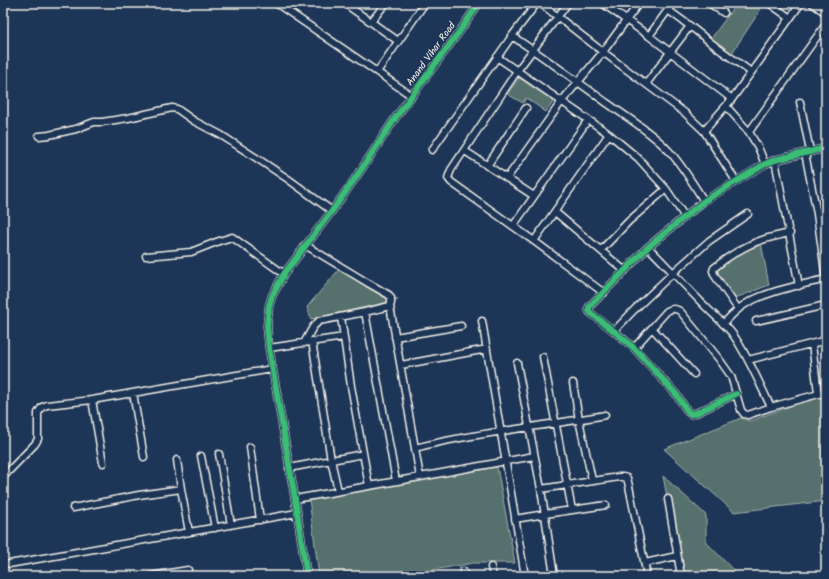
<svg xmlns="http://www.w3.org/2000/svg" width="829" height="579" viewBox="0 0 829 579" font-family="Kalam,sans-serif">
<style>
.green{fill:#57706d;stroke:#a6b0aa}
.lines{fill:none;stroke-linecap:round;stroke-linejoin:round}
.minor-casing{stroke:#f4f1e8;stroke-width:9}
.minor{stroke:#1d3557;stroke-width:6}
.rail-casing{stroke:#f4f1e8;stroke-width:3.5}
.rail{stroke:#1d3557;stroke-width:2;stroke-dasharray:6;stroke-linecap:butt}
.cycleway-casing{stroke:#1d3557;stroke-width:8}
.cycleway{stroke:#3abd76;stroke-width:6}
.labels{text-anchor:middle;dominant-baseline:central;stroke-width:4;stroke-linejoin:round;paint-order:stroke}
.street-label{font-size:10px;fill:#f4f1e8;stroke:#1d3557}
</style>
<rect width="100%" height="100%" fill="#1d3557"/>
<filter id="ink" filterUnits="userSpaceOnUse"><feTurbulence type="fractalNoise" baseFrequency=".025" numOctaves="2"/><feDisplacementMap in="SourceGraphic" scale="8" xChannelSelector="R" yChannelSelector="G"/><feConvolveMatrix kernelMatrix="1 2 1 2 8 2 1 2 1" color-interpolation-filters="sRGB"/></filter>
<g filter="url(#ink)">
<path class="green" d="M 737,3 L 753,3 L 761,9 L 728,59 L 707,44 Z
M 519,78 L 554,101 L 546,112 L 526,98 L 523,103 L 507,94 Z
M 760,237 L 769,285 L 733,299 L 713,269 L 734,253 Z
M 341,267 L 398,300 L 311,319 L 307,307 Z
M 826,395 L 826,501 L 734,512 L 664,449 L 741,418 L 750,421 L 815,397 Z
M 497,467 L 515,563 L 473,563 L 399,576 L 319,576 L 309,499 L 348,491 Z
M 663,476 L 706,515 L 706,542 L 739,576 L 682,576 Z"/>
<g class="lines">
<defs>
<path id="minor" d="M 276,3 L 412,96
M 344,3 L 398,41
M 540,3 L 603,52 L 646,84 L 685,113 L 704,131 L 736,181
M 568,3 L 517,71 L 451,170 L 448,178 L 451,182 L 534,241 L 604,293
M 602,3 L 649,36 L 732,99
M 709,3 L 724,13
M 769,3 L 790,18
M 812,3 L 826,13
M 668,10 L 690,26 L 719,49 L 751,72
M 371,22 L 386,3
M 512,36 C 544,57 575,80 607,103 C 628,118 651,132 669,151 C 683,166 693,184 704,201
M 649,36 L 673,3
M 497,57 L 609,134 L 627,149 L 638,158 L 666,189 L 685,217
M 377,72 L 425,3
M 646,84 L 690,26
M 800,102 L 810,151
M 726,106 L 749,132 L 758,147 L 765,164
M 704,131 L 732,99 L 801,3
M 749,132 L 826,24
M 39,136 L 49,135 L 76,129 L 94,122 L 102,122 L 128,118 L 172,108 L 177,109 L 194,121 L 221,135 L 261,161 L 288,179 L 332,211
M 432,150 L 512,36 L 537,3
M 465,151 C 488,166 511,181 534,196
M 805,153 L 817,214 L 826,279
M 775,160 L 799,286
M 487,166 L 526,108
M 507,178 L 562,101 L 603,52 L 639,3
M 555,212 L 625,271
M 513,226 L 588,120
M 534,241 L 609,134
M 305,245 L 368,283 L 389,295 L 391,298 L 391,303 L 390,306 L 420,477
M 648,247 C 667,266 685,286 704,305 C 714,316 726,324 734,336 C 749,358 759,383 771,407
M 601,250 L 629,221 L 666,189
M 146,256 L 191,252 L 219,241 L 232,237 L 284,274
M 738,309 L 715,276 L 713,271 L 714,268 C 727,257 746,245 762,240 C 771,237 781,235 790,233
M 365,312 L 396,481
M 341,317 L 351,386 L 369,486
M 482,321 L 525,576
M 756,321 L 826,305
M 723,324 C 730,317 736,310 744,305 C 766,291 801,285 826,279
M 652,328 L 694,374
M 614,331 L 634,310 L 674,272 L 709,241 L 748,214
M 395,337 L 461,326
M 312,341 L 331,460 L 338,491
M 304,343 L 313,327 L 319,321 L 365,312 L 390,306
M 812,344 L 818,393
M 269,348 L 344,337
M 634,348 L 667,311 C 672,308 675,308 680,311 L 719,359 L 731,376 L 741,410 L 744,414 L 748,415 L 771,407 L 826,392
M 543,357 L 572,510
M 748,360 L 826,340
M 517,363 L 541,489 L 554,576
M 401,365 L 487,349
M 573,383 L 579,420 L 592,480
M 133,393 L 144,457
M 736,394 L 696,413 L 691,414 L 688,412 L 676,394 L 634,348 L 614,331 L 592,314 L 589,311 L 589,307 L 648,247 L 704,201 L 765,164 L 775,160 L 826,148
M 92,400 L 103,463
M 250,447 L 260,520
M 415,448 C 477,432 542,427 605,415
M 219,454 L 231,525
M 201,456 L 215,528
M 177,460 L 181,489 L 189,532
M 289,468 L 363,454
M 5,475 L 35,444 L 38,439 L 38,413 L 42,407 L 47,405 L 92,400 L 272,369
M 541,489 L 619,477 L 623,477 L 627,478 L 629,486 L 647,576
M 295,499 L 420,477 L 534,456
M 668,499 L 681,576
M 73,508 L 139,495 L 181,489
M 515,519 L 545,514 L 606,505
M 645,563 L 677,556
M 9,564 L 297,513
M 491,567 L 493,576
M 463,571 L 465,576
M 151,576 L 188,570 L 189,576
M 307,576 L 295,499 L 269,348 L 267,326 L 269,306 L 272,296 L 284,274 L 332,211 L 361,170 L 396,117 L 462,28 L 479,3"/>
</defs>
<use href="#minor" class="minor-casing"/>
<use href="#minor" class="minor"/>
<defs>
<path id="rail" d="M 3,11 L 9,3"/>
</defs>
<use href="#rail" class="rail-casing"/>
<use href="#rail" class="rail"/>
<defs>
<path id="cycleway" d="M 736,394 L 696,413 L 691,414 L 688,412 L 676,394 L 634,348 L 614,331 L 592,314 L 589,311 L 589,307 L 648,247 L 704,201 L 765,164 L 775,160 L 826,148
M 307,576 L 295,499 L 269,348 L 267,326 L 269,306 L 272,296 L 284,274 L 332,211 L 361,170 L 396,117 L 462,28 L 479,3"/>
</defs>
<use href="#cycleway" class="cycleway-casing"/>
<use href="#cycleway" class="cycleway"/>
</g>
</g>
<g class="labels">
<g class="street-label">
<text transform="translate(431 54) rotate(-54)">Anand Vihar Road</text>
</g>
</g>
<rect width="829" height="579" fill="none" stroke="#1d3557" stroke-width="16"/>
<rect x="8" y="8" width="813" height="563" fill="none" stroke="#f4f1e8" stroke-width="1.5" filter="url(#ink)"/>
</svg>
